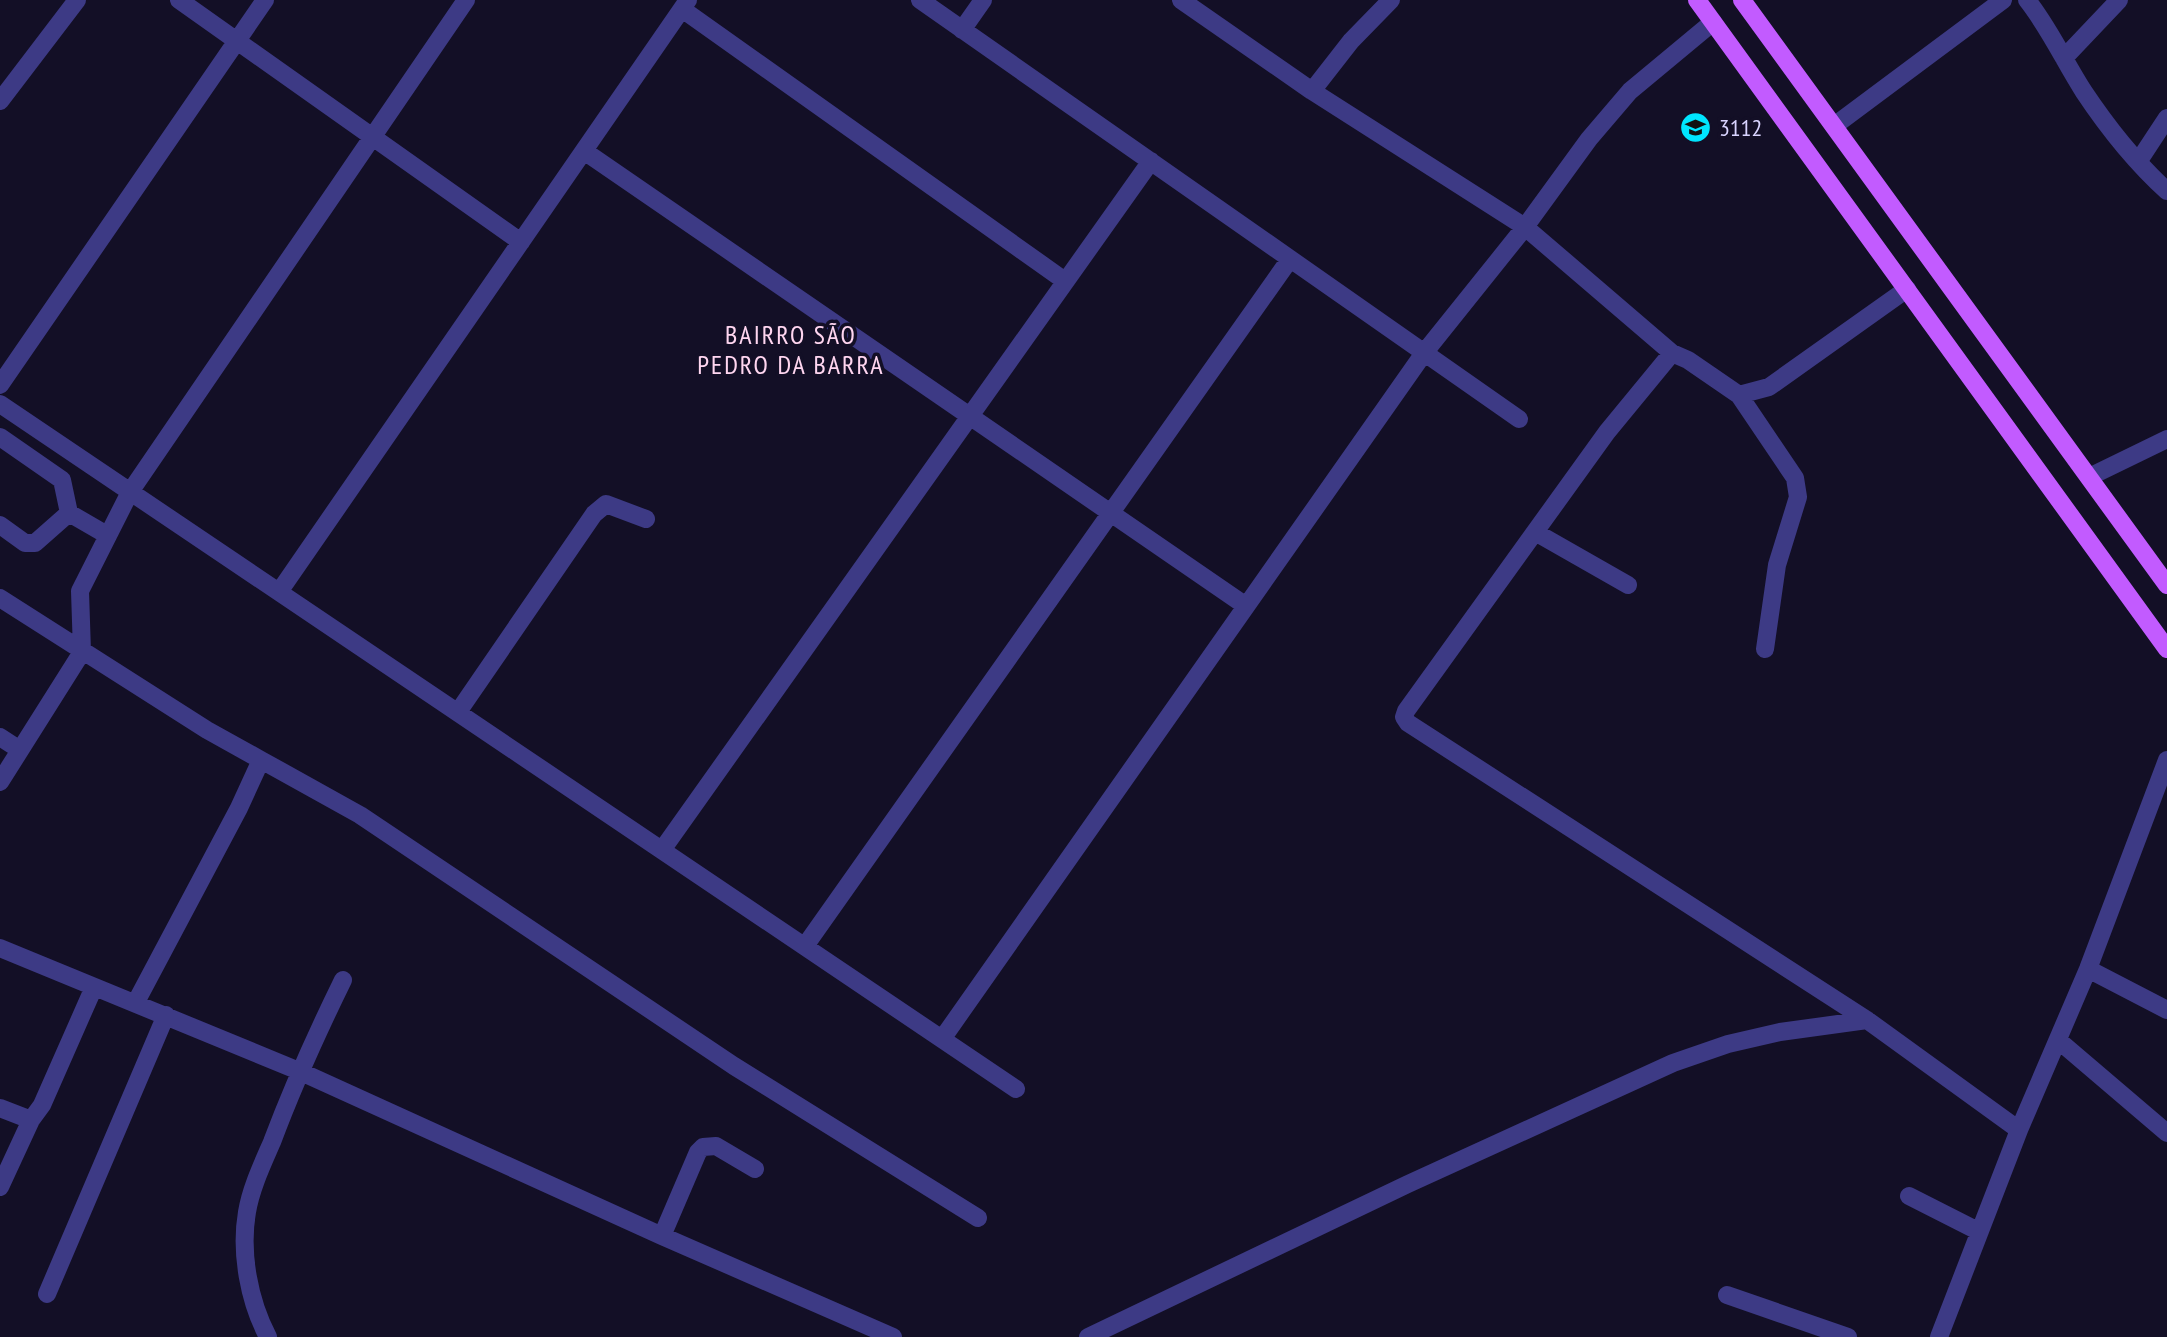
<svg xmlns="http://www.w3.org/2000/svg" width="2167" height="1337" viewBox="0 0 2167 1337" font-family="'PT Sans Narrow',sans-serif">
<style>
.lines{fill:none;stroke-linecap:round;stroke-linejoin:round}
.minor{stroke:#3d3a85;stroke-width:18}
.major{stroke:#c25bff;stroke-width:18}
.labels{text-anchor:middle;dominant-baseline:central;stroke-width:7;stroke-linejoin:round;paint-order:stroke}
.poi-label{font-size:24px;fill:#d9d4ff;stroke:#130f26;text-anchor:start}
.neighbourhood-label{font-size:26px;letter-spacing:2px;fill:#ffd6f0;stroke:#130f26}
</style>
<rect width="100%" height="100%" fill="#130f26"/>
<g class="lines">
<path class="minor" d="M 179,0 L 521,242
M 920,0 L 1519,419
M 1181,0 L 1312,91 L 1525,227 L 1672,353 L 1688,360 L 1739,395 L 1769,387 L 1907,289
M 2027,0 C 2050,29 2064,61 2084,92 C 2108,128 2135,162 2167,191
M 682,9 L 1065,281
M 962,30 L 983,0
M 2064,58 L 2119,0
M 1312,91 L 1351,41 L 1391,0
M 0,101 L 77,0
M 1834,126 L 2003,0
M 584,151 L 1246,606
M 2138,162 L 2167,118
M 1672,353 L 1607,432 L 1406,711 L 1404,717 L 1408,723 L 1867,1020 L 2019,1130
M 0,385 L 265,0
M 1739,395 L 1795,478 L 1798,497 L 1777,565 L 1765,649
M 0,404 L 1016,1089
M 0,437 L 62,480 L 69,513
M 2089,477 L 2167,439
M 0,525 L 25,543 L 35,543 L 69,513 L 107,535
M 1535,532 L 1628,585
M 279,592 L 688,0
M 0,598 L 207,730 L 261,760 L 239,808 L 136,1002
M 458,712 L 594,514 L 606,504 L 646,519
M 0,737 L 20,750
M 261,760 L 360,815 L 734,1066 L 978,1218
M 0,782 L 82,652 L 80,591 L 130,492 L 466,0
M 662,850 L 1151,161
M 805,946 L 1290,259
M 0,948 L 299,1071 L 662,1236 L 893,1337
M 2088,969 L 2167,1010
M 942,1039 L 1424,353 L 1525,227 L 1589,139 L 1630,91 L 1713,22
M 2058,1040 L 2167,1133
M 0,1108 L 31,1120 L 42,1105 L 94,987
M 0,1187 L 31,1120
M 1909,1196 L 1978,1231
M 662,1236 L 698,1152 L 703,1147 L 716,1146 L 755,1169
M 47,1294 L 166,1015
M 1727,1295 L 1848,1337
M 268,1337 C 249,1301 240,1253 247,1212 C 251,1188 262,1165 272,1142 C 293,1086 317,1033 343,980
M 1088,1337 L 1408,1184 L 1673,1063 L 1728,1044 L 1780,1032 L 1867,1020
M 1939,1337 L 2019,1130 L 2088,969 L 2167,760"/>
<path class="major" d="M 1697,0 L 2167,649
M 1742,0 L 2167,585"/>
</g>
<defs>
<symbol id="school-disc" viewBox="-11 -11 22 22"><circle r="9.5" fill="#00e5ff" stroke="#130f26"/><path d="M0-5L7-2L0 1L-7-2ZM-4 1L0 2.5L4 1V4Q0 6-4 4Z" fill="#111"/></symbol>
</defs>
<g fill-rule="evenodd">
<use href="#school-disc" x="1678" y="110" width="35" height="35"/>
</g>
<g class="labels">
<g class="poi-label">
<text x="1719" y="127">3112</text>
</g>
<g class="neighbourhood-label">
<text x="791" y="334">BAIRRO SÃO<tspan x="791" dy="30">PEDRO DA BARRA</tspan></text>
</g>
</g>
</svg>
